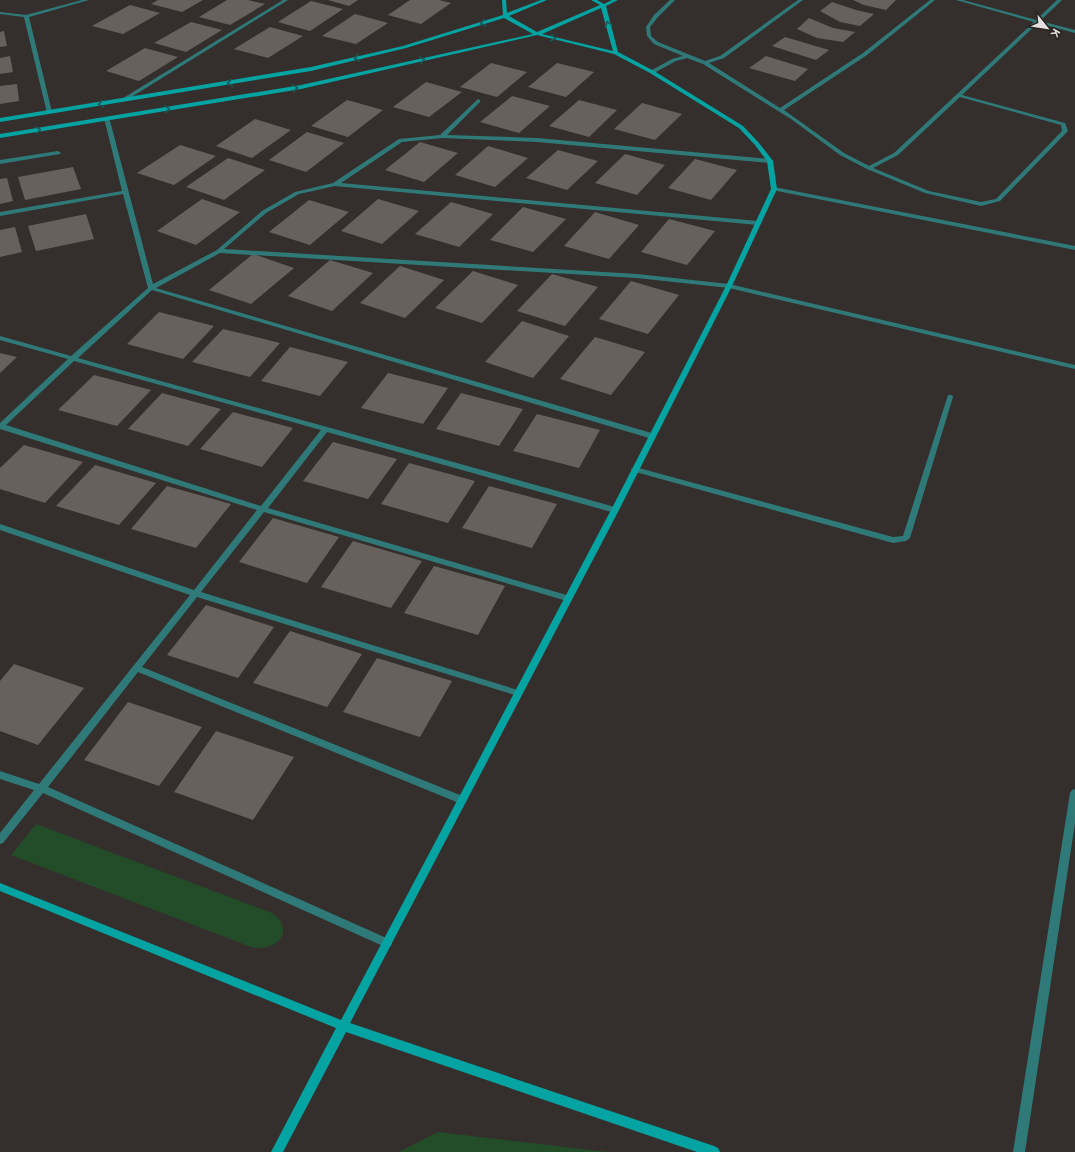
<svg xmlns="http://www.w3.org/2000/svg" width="1075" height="1152" viewBox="0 0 1075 1152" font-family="Raleway,sans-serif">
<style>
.green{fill:#234c29}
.building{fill:#67615e}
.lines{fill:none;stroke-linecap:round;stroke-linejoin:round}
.street{fill:#2f7a79;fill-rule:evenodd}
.secondary{fill:#05a3a2;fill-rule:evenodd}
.oneway{stroke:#1b5755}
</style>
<rect width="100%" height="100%" fill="#342f2c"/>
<path class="green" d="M 36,824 L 272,913 C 296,929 278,953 251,947 L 11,855 Z
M 438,1132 L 607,1152 L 399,1152 Z"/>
<path class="building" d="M 158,0 L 203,0 L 182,12 L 151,4 Z
M 227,0 L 248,0 L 265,4 L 230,25 L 199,17 Z
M 328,0 L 358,0 L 349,6 Z
M 410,0 L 439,0 L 451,3 L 421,24 L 388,15 Z
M 853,0 L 896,0 L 886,10 L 864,5 Z
M 311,1 L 343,9 L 310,31 L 278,22 Z
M 832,2 L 856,10 L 874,14 L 860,26 L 840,22 L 820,11 Z
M 130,5 L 160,13 L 123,34 L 92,26 Z
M 355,14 L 388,23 L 356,44 L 322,36 Z
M 809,18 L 833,28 L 855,32 L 843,42 L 817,38 L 797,29 Z
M 191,22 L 222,30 L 186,52 L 154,43 Z
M 270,27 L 303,36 L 268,58 L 234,49 Z
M 4,31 L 7,46 L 0,47 L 0,32 Z
M 785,37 L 829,50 L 816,60 L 772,46 Z
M 145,48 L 178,57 L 139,81 L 106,71 Z
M 10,56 L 13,72 L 0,74 L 0,58 Z
M 766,56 L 808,69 L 795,81 L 749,68 Z
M 491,63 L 527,72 L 497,97 L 460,87 Z
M 557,63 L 594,72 L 566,97 L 528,87 Z
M 426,82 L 462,92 L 429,117 L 393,107 Z
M 17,84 L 19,101 L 0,104 L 0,86 Z
M 512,96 L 550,106 L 519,133 L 480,122 Z
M 347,100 L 383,110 L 348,137 L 311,126 Z
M 579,100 L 617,110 L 589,137 L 549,126 Z
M 642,103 L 682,114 L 655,140 L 614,129 Z
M 255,119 L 291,130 L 252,158 L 216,146 Z
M 307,132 L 344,143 L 306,172 L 269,160 Z
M 420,142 L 458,153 L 424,182 L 385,170 Z
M 180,145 L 216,156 L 174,185 L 137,173 Z
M 488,146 L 528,158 L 495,187 L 455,175 Z
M 558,150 L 598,161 L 567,190 L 526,178 Z
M 625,154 L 665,165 L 637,195 L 595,183 Z
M 228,158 L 265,170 L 224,200 L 186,187 Z
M 695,159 L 737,170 L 711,200 L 668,188 Z
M 73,167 L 81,189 L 25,200 L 18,177 Z
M 7,178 L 13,201 L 0,204 L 0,179 Z
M 202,199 L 240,212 L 196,245 L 157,231 Z
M 378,199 L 419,211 L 382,244 L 341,231 Z
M 309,200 L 349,212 L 310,245 L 269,232 Z
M 451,202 L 493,214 L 459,247 L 415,234 Z
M 523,207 L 566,219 L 533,252 L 490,240 Z
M 595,212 L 639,225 L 609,259 L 564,246 Z
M 86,214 L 94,239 L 36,251 L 28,226 Z
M 669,219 L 715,231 L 687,265 L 641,252 Z
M 15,227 L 22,252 L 0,257 L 0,230 Z
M 253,254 L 294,268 L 251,304 L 209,290 Z
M 330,260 L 373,273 L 332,311 L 288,296 Z
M 400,266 L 444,280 L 405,318 L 360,303 Z
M 473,271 L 518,285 L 482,323 L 435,308 Z
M 552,274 L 598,287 L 565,326 L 517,311 Z
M 631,281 L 679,295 L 648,334 L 599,319 Z
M 159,312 L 214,326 L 183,359 L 127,344 Z
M 522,321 L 569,336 L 533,378 L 485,362 Z
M 223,329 L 280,343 L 250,377 L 192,362 Z
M 595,337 L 645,352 L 611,395 L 560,379 Z
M 290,347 L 348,362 L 320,396 L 261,381 Z
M 0,353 L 17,357 L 0,373 Z
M 388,373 L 448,388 L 423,424 L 361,408 Z
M 94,375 L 151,390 L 117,426 L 58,410 Z
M 162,393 L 221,409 L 188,446 L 128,429 Z
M 461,393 L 523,409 L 499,446 L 436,429 Z
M 233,412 L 293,428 L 262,467 L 200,449 Z
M 537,414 L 600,430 L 579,468 L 513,451 Z
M 333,442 L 397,459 L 368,499 L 303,481 Z
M 24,445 L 83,462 L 45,503 L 0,489 L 0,468 Z
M 409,463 L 475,481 L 448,523 L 381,504 Z
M 95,465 L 156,483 L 119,525 L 56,506 Z
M 167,486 L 231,504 L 196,548 L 131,529 Z
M 489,486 L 557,504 L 532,548 L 462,528 Z
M 273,518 L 339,537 L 307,583 L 239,562 Z
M 353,541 L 422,561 L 391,608 L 321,587 Z
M 434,566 L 505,586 L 478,635 L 404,613 Z
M 206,605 L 274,627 L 238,678 L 167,655 Z
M 290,631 L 362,654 L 327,707 L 253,683 Z
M 377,658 L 452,681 L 420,737 L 343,712 Z
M 14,664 L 84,688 L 38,745 L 0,731 L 0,681 Z
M 128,702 L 202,727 L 159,786 L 84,760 Z
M 216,731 L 294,757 L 253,820 L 174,792 Z"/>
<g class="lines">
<path class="street" d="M 82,0 L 89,0 L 29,17 L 52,112 L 47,113 L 24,17 L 0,14 L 0,12 L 26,15 Z
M 283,0 L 288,0 L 125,101 L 120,100 Z
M 670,0 L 675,0 L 658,17 L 650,27 L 651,36 L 658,42 L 705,61 L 720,56 L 798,0 L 803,0 L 724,58 L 709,63 L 780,108 L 863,53 L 930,0 L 935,0 L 867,55 L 784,110 L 844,153 L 869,166 L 894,153 L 1034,22 L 956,0 L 963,0 L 1036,20 L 1057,0 L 1062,0 L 1040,21 L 1075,30 L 1075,33 L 1038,23 L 962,95 L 1065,123 L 1068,131 L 1000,201 L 981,206 L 925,193 L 867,169 L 840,155 L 791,119 L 703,64 L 687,58 L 676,61 L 654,73 L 650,73 L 650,71 L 672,59 L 683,56 L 654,44 L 647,36 L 646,27 L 654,15 ZM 960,97 L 1061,125 L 1062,131 L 996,199 L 981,202 L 929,191 L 873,168 L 898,155 Z
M 478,99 L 480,100 L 480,102 L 447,135 L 537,138 L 770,159 L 773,161 L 770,163 L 537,142 L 442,138 L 402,142 L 341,183 L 758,221 L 761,223 L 758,225 L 335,186 L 299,194 L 266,213 L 224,249 L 637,274 L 729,284 L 1075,365 L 1075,369 L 729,288 L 637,278 L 220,253 L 156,288 L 655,434 L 656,436 L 655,438 L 649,438 L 152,290 L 78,358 L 615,507 L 619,510 L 615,513 L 327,432 L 268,508 L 570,596 L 571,598 L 570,600 L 567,601 L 264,512 L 201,592 L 518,690 L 521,691 L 522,693 L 521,695 L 518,696 L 197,597 L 142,667 L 465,797 L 467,800 L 465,803 L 462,804 L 459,803 L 138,672 L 48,787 L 391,940 L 392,943 L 391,946 L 387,948 L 383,946 L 43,793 L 3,843 L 0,844 L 0,833 L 34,790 L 0,779 L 0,771 L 39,784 L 190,595 L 0,530 L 0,524 L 194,590 L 257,510 L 0,429 L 0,423 L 68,359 L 0,340 L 0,336 L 71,356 L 148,288 L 123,194 L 0,216 L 0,212 L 122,191 L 104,118 L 109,117 L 153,284 L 217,250 L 262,211 L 295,192 L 333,183 L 399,139 L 440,135 ZM 74,361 L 321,430 L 261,506 L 6,425 Z
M 58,151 L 61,153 L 60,154 L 0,164 L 0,160 Z
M 774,187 L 1075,246 L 1075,250 L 772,190 L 772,188 Z
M 948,395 L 952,395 L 953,397 L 910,538 L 906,541 L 893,543 L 632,471 L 631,469 L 635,467 L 893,537 L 903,536 Z
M 1075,789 L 1075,823 L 1025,1152 L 1013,1152 L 1070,793 L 1072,790 Z"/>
<path class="secondary" d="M 502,0 L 506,0 L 507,13 L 541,0 L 547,0 L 509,16 L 537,32 L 600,5 L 591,0 L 597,0 L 604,4 L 612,0 L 618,0 L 606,6 L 618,52 L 654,71 L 743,126 L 759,143 L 773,161 L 777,189 L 732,286 L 619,510 L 350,1023 L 714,1146 L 718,1148 L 720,1152 L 697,1152 L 346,1032 L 283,1152 L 271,1152 L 336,1028 L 0,891 L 0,883 L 341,1020 L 611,510 L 726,286 L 771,189 L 767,161 L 755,145 L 739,128 L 650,73 L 614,54 L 537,35 L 301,89 L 0,138 L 0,134 L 301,85 L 533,34 L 504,18 L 406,48 L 311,71 L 0,122 L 0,118 L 311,67 L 403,46 L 503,15 ZM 601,8 L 613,51 L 542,34 Z"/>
</g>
<defs><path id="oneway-chevron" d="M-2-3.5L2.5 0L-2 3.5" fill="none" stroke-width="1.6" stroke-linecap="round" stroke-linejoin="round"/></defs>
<g class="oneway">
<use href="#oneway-chevron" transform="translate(483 23) rotate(163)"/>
<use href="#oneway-chevron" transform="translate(608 24) rotate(-106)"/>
<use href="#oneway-chevron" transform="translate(553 38) rotate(14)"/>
<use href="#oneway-chevron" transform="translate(357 58) rotate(167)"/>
<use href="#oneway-chevron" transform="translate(422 60) rotate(-13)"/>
<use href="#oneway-chevron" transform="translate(230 83) rotate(171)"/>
<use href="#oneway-chevron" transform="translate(295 88) rotate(-9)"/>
<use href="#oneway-chevron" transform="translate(101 104) rotate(171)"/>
<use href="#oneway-chevron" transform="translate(167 109) rotate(-9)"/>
<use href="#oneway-chevron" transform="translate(38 130) rotate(-9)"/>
</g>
<g transform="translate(1047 28) rotate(120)" stroke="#2a2522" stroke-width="3" paint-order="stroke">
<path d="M0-3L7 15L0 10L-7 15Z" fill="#e4e0df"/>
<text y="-6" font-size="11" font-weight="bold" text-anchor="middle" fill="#e4e0df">K</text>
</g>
</svg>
